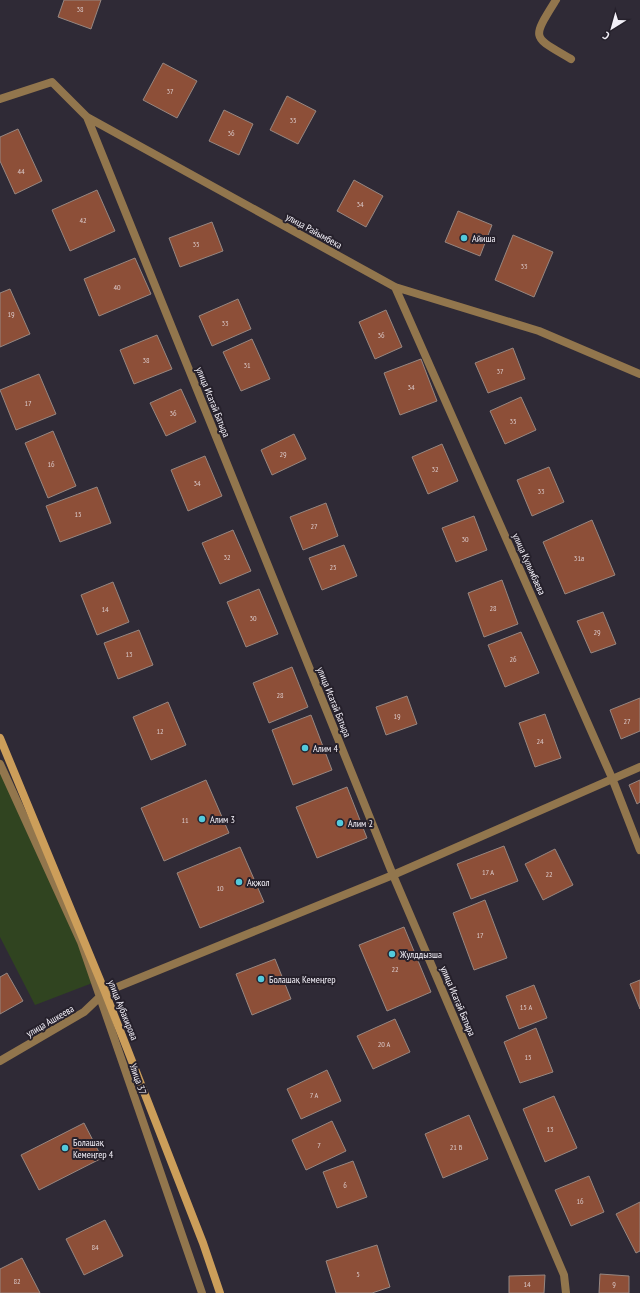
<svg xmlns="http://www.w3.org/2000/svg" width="640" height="1293" viewBox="0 0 640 1293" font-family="'PT Sans Narrow',sans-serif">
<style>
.green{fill:#304420}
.building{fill:#8d4f38;stroke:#978781}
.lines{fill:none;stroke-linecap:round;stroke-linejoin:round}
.service{stroke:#92764d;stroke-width:8}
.minor{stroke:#92764d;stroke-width:8}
.secondary{stroke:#cc9e5a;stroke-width:8}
.poi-dot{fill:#53cadc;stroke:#26212c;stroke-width:1.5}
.labels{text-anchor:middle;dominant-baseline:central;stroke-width:4;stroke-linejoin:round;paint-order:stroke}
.number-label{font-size:8px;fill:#dac8c8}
.street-label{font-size:10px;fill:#f3f0f8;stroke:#26212c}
.poi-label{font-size:10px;fill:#f3f0f8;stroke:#26212c;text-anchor:start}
</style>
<rect width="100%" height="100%" fill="#2f2a36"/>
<path class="green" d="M 0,764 L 95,982 L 35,1005 L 0,937 Z"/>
<path class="building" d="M 64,0 L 101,0 L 91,29 L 58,17 Z
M 163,63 L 197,81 L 177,118 L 143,100 Z
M 287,96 L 316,111 L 298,144 L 270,130 Z
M 224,110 L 253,124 L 239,155 L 209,141 Z
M 18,129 L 42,181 L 15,194 L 0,161 L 0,137 Z
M 354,180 L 383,196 L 366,227 L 337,211 Z
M 97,190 L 115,231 L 70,251 L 52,210 Z
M 458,211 L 492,225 L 480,256 L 445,242 Z
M 212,222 L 223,251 L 180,267 L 169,238 Z
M 513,235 L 553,252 L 534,297 L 495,280 Z
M 135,258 L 151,294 L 99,316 L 84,279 Z
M 10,289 L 30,334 L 0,347 L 0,293 Z
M 238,299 L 251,329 L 212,346 L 199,316 Z
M 386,310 L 402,347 L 375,359 L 359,322 Z
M 157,335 L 172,369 L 134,384 L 120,350 Z
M 252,339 L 270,379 L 241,391 L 223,352 Z
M 513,348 L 525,379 L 488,393 L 475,363 Z
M 421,359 L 437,401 L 400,415 L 384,373 Z
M 39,374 L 56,414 L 16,430 L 0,390 Z
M 181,389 L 196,422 L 166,436 L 150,403 Z
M 521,397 L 536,430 L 505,444 L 490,411 Z
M 53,431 L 76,486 L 48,498 L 25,443 Z
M 294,434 L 306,459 L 272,475 L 261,450 Z
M 442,444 L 458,481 L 428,494 L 412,457 Z
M 205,456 L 222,496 L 188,511 L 171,470 Z
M 549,467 L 564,502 L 532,516 L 517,480 Z
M 97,487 L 111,523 L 60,542 L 46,506 Z
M 326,503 L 338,536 L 303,550 L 290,517 Z
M 474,516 L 487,550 L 456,562 L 442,528 Z
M 592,520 L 615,575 L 565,594 L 543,542 Z
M 233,530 L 251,571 L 220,584 L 202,543 Z
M 344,545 L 357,576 L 322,590 L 309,558 Z
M 502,580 L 518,624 L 484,637 L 468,593 Z
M 113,582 L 129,622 L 97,635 L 81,595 Z
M 259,589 L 278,634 L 246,647 L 227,602 Z
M 603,612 L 616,644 L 591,653 L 577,621 Z
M 139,630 L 153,665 L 118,679 L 104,643 Z
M 521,632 L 539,673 L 505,687 L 488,645 Z
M 292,667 L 308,707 L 269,723 L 253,683 Z
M 407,696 L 417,724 L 386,735 L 376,707 Z
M 640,698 L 640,731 L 621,739 L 610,710 Z
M 168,702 L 186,745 L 151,760 L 133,717 Z
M 545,714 L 561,758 L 535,767 L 519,723 Z
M 311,715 L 332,770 L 293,785 L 272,730 Z
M 206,780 L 229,833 L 164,861 L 141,808 Z
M 640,780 L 640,802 L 637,804 L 629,785 Z
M 347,787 L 367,838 L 317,858 L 296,807 Z
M 504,846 L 518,881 L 471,899 L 457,864 Z
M 240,847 L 264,902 L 200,928 L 177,873 Z
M 555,849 L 573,885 L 543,900 L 525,864 Z
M 485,900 L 507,958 L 474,970 L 453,913 Z
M 404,927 L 431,992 L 387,1011 L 359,945 Z
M 275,959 L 291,999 L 252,1015 L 236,974 Z
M 7,973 L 23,1001 L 0,1014 L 0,977 Z
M 640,980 L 640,1009 L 630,984 Z
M 534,985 L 547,1018 L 519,1029 L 506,996 Z
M 395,1019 L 410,1052 L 373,1069 L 357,1036 Z
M 536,1028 L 553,1072 L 520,1083 L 504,1042 Z
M 327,1070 L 341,1101 L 301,1119 L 287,1089 Z
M 554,1096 L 577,1148 L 545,1162 L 523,1109 Z
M 469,1115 L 488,1159 L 443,1178 L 425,1134 Z
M 332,1121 L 346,1151 L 306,1170 L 292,1140 Z
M 84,1123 L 102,1158 L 39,1190 L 21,1155 Z
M 353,1161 L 367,1197 L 337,1208 L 323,1172 Z
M 589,1176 L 604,1212 L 571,1226 L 555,1190 Z
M 640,1202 L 640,1251 L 636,1253 L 616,1214 Z
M 105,1220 L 123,1256 L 84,1275 L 66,1239 Z
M 377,1245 L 390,1287 L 372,1293 L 336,1293 L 326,1261 Z
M 22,1258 L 40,1293 L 0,1293 L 0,1269 Z
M 600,1274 L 629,1276 L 629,1293 L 599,1293 Z
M 545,1275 L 544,1293 L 509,1293 L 509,1276 Z"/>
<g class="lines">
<path class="service" d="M 556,0 C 531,40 532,36 571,59"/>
<path class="minor" d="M 0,99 L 52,82 L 87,117 L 395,287 L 539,331 L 640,374
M 87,117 L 393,875 L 564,1275 L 566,1293
M 395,287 L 612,778 L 640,850
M 0,764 L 81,942 L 202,1293
M 0,1061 L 84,1012 L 105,992 L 393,875 L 640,767"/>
<path class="secondary" d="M 0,738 L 105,992 L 203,1243 L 220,1293"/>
</g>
<g class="poi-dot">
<circle cx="464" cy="238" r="4"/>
<circle cx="305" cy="748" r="4"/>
<circle cx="202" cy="819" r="4"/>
<circle cx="340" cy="823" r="4"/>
<circle cx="239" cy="882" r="4"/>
<circle cx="392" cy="954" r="4"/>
<circle cx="261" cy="979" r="4"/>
<circle cx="65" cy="1148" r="4"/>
</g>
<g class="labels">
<g class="number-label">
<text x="80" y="9">38</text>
<text x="170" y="91">37</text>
<text x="293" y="120">35</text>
<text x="231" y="133">36</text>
<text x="21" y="171">44</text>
<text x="360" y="204">34</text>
<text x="83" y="220">42</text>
<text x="196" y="244">35</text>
<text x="524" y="266">33</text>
<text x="117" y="287">40</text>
<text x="11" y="314">19</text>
<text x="225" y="323">33</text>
<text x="381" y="335">36</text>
<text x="146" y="360">38</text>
<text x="247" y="365">31</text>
<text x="500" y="371">37</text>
<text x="411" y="387">34</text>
<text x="28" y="403">17</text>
<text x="173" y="413">36</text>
<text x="513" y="421">35</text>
<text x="283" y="454">29</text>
<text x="51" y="464">16</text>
<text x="435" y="469">32</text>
<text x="197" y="483">34</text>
<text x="541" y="491">33</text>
<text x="78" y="514">15</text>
<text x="314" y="526">27</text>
<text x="465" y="539">30</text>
<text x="227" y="557">32</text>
<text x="579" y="558">31а</text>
<text x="333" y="567">25</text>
<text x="493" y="608">28</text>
<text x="105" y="609">14</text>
<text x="253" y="618">30</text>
<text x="597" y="632">29</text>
<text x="129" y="654">13</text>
<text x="513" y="659">26</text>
<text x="280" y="695">28</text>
<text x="397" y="716">19</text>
<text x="627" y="721">27</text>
<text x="160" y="731">12</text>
<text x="540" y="741">24</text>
<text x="185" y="820">11</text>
<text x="488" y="872">17 А</text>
<text x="549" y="874">22</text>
<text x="220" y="888">10</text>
<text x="480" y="935">17</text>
<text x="395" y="969">22</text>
<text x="526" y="1007">15 А</text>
<text x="384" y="1044">20 А</text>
<text x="528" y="1057">15</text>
<text x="314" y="1095">7 А</text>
<text x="550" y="1129">13</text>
<text x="319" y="1145">7</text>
<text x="456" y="1147">21 Б</text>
<text x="345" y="1185">6</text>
<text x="580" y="1201">16</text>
<text x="95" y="1247">84</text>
<text x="358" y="1274">5</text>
<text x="17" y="1281">82</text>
<text x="527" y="1284">14</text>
<text x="614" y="1284">9</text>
</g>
<g class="street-label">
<text transform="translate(314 231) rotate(29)">улица Райымбека</text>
<text transform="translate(213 402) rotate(68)">улица Исатай Батыра</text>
<text transform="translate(529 564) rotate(66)">улица Кулымбаева</text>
<text transform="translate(334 702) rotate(68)">улица Исатай Батыра</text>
<text transform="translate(458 1001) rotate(67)">улица Исатай Батыра</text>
<text transform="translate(123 1010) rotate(68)">улица Аубакирова</text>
<text transform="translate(50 1021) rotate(-30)">улица Ашкеева</text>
<text transform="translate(138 1079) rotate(71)">Улица 37</text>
</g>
<g class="poi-label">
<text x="472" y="238">Айиша</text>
<text x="313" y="748">Алим 4</text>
<text x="210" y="819">Алим 3</text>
<text x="348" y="823">Алим 2</text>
<text x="247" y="882">Ақжол</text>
<text x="400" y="954">Жулддызша</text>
<text x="269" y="979">Болашақ Кемеңгер</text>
<text x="73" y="1142">Болашақ<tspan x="73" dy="12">Кемеңгер 4</tspan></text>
</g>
</g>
<g transform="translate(612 28) rotate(217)" stroke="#26212c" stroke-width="3" paint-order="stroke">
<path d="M0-3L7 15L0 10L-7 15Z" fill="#f3f0f8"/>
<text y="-6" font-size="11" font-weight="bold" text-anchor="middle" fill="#f3f0f8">С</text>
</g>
</svg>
